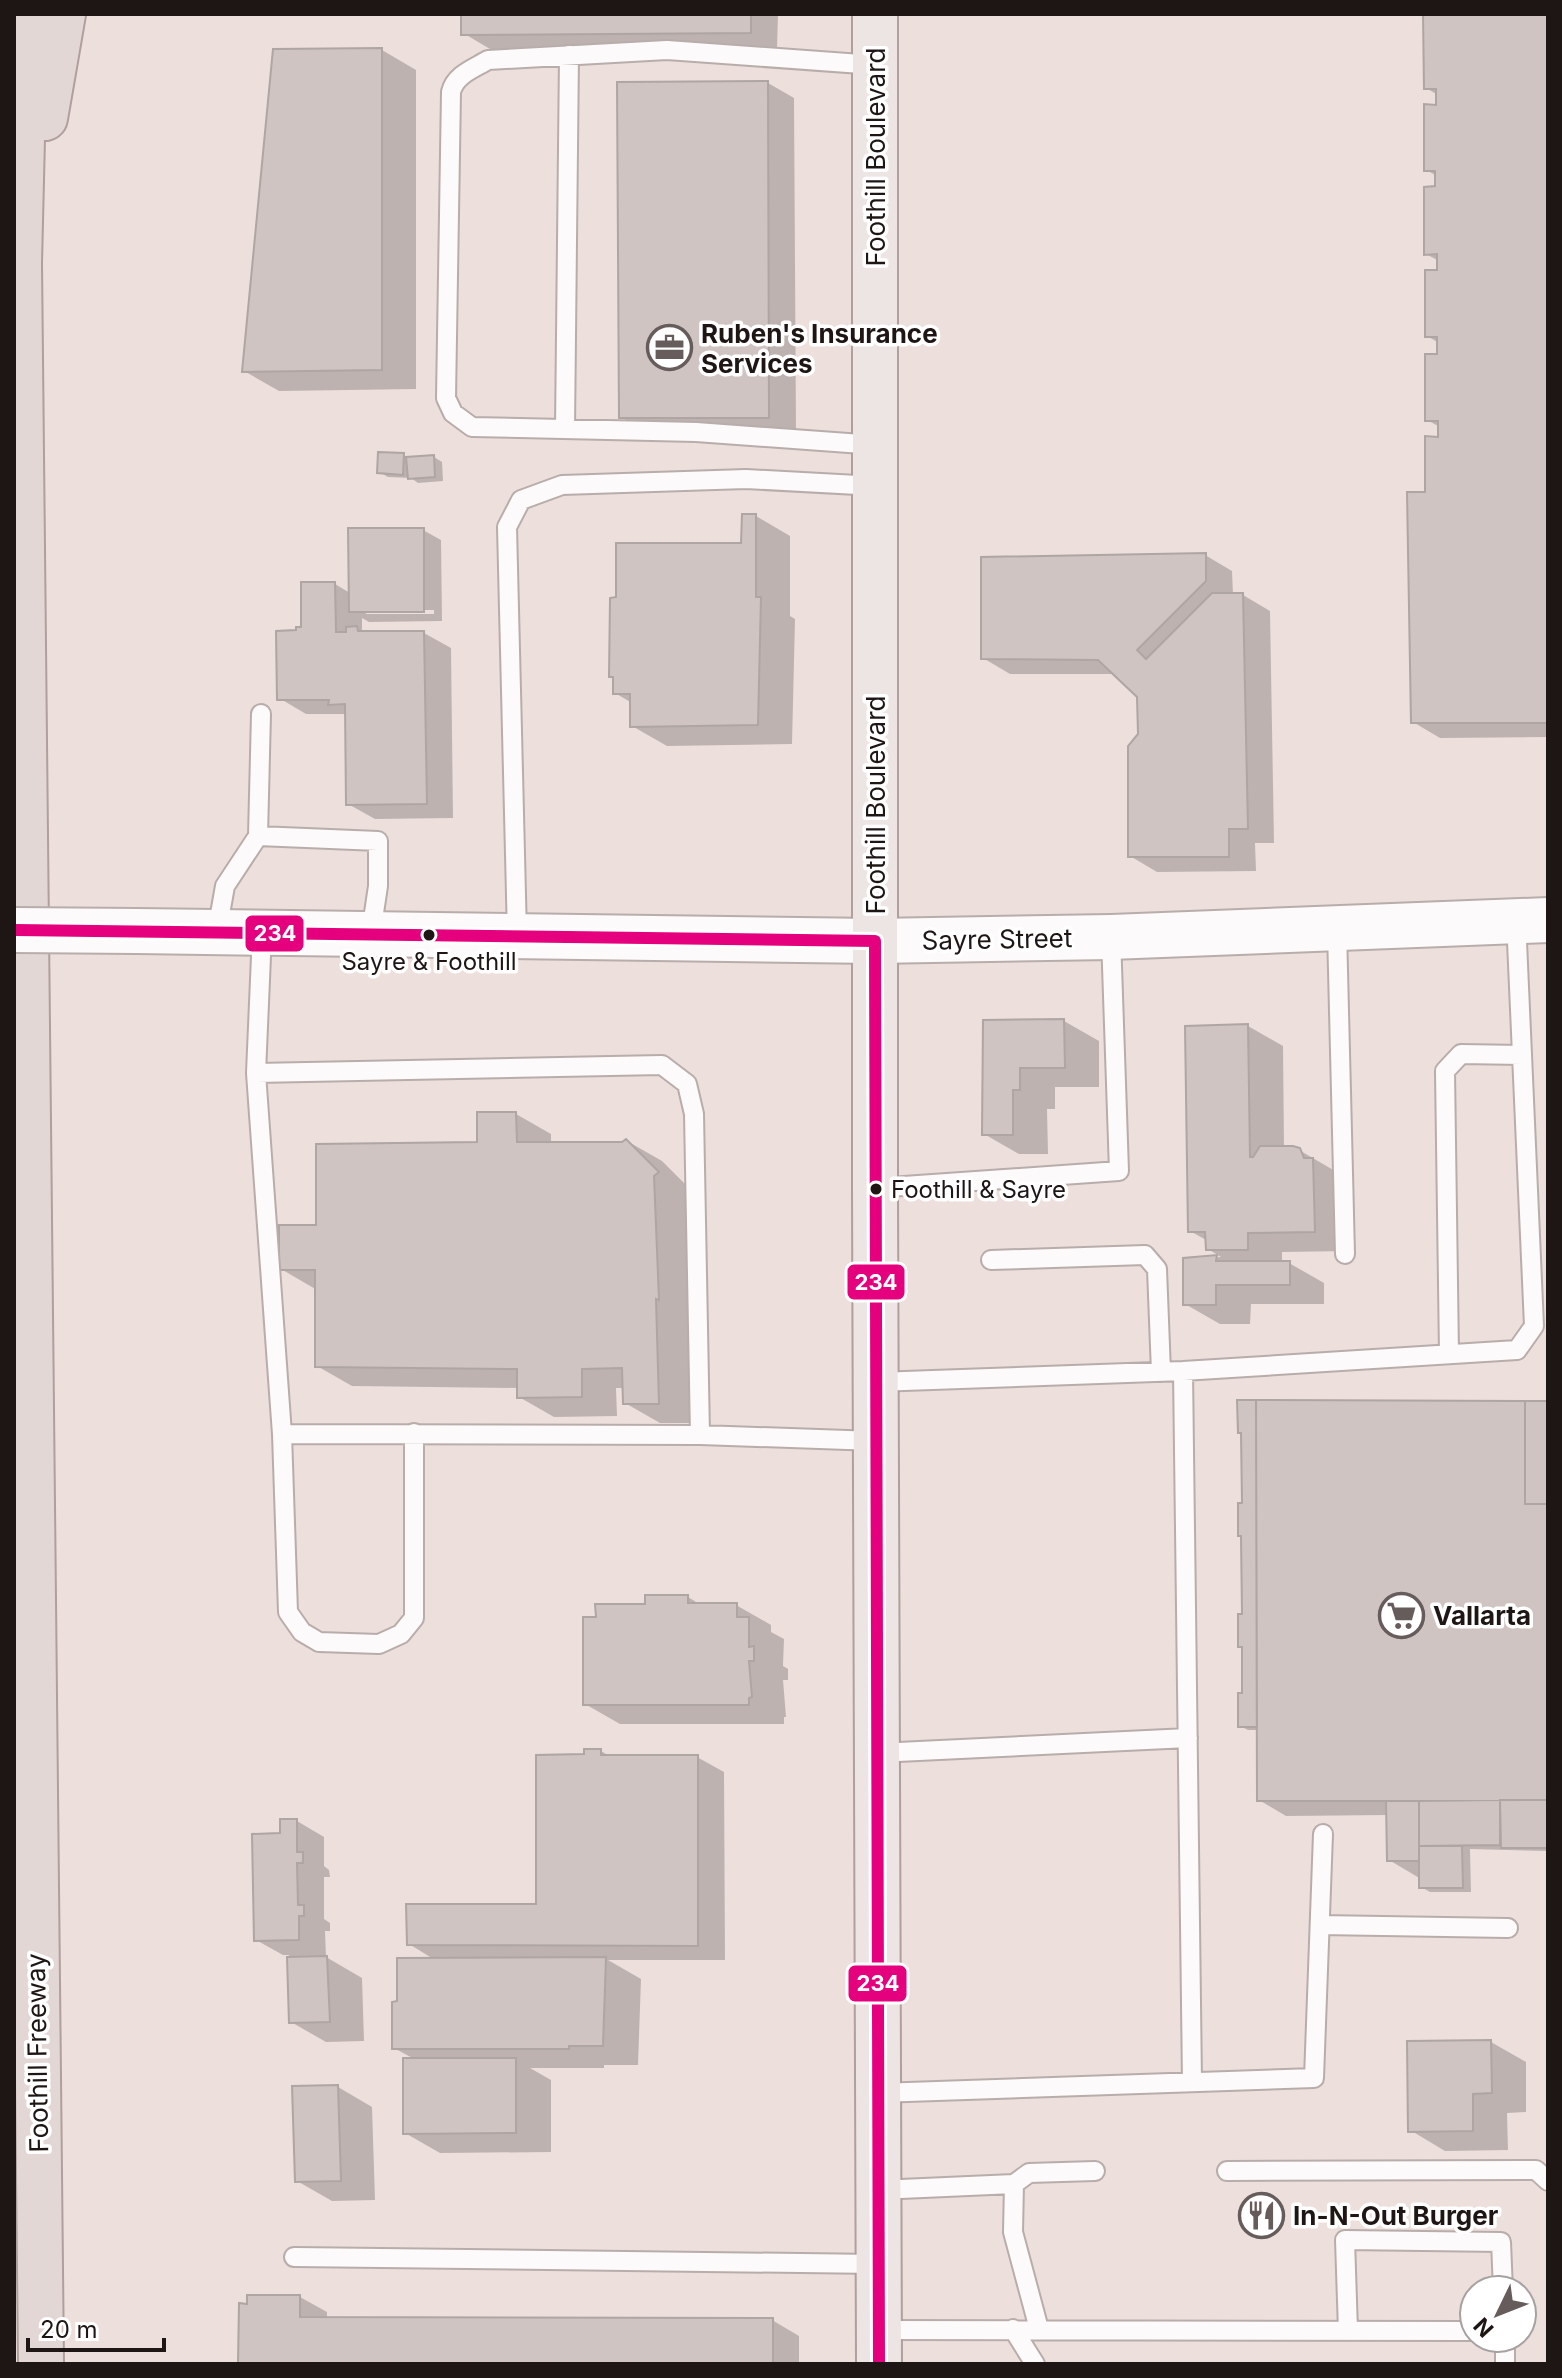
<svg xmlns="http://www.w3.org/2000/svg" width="1562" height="2378" viewBox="0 0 1562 2378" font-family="Inter,sans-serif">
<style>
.shadow{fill:#0003;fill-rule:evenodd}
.building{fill:#cfc4c2;stroke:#afa5a3;stroke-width:2}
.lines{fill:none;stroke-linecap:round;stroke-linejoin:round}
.service-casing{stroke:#b8adaa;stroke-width:22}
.tertiary-casing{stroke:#b8adaa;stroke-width:48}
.primary-casing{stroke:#b09f9c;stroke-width:48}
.motorway-casing{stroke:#b09f9c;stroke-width:48}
.service{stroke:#fcfafa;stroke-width:18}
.tertiary{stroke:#fcfafa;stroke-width:44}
.primary{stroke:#ede5e4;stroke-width:44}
.motorway{stroke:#e3d7d5;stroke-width:44}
.tertiary-bridge-casing{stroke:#b8adaa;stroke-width:48;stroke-linecap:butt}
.tertiary-bridge{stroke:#fcfafa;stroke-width:44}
.bus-1-casing{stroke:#fff;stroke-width:18}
.bus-1{stroke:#e5007d;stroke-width:12}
.bus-dot{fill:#1e1615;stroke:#fff;stroke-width:3}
.labels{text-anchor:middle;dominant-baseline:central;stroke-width:7;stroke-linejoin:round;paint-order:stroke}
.bus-label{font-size:24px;fill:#1e1615;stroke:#fff}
.street-label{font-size:26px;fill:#1e1615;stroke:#fff}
.poi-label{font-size:26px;font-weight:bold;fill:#1e1615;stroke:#fff;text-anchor:start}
.line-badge{stroke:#fff;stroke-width:3}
.badge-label{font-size:22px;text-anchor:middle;font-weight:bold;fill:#fff}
</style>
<rect width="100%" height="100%" fill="#eddfdc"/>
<path class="shadow" d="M 463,14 L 778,14 L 777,48 L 490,49 L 463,33 Z
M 1425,14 L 1548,14 L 1548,737 L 1440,738 L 1413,722 L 1427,494 L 1440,439 L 1440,427 L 1427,420 L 1439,343 L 1427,336 L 1439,261 L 1426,254 L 1437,176 L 1426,170 L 1438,107 L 1438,95 L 1426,88 Z
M 382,50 L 416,70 L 416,389 L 279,391 L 244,371 Z
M 768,83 L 794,98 L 796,432 L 648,433 L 621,417 Z
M 403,455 L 410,459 L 434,457 L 442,462 L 443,481 L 418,483 L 411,478 L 388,477 L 379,472 Z
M 756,516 L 790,536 L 790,616 L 795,619 L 792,744 L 667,746 L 632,726 L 632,703 L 615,693 L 743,545 Z
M 423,530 L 441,540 L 442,621 L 369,622 L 362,618 L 362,631 L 424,633 L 451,648 L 453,818 L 375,819 L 348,804 L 348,714 L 306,714 L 279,698 L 303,629 L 335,584 L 350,593 ZM 366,610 L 434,610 L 434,614 L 366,614 Z
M 1205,555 L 1232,571 L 1233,595 L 1243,595 L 1270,611 L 1274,843 L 1255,843 L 1256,871 L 1157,872 L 1130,856 L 1140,735 L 1139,696 L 1116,674 L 1010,674 L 983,658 Z
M 1064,1021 L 1099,1041 L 1099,1087 L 1055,1087 L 1055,1109 L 1047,1109 L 1048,1154 L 1019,1154 L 984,1134 L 985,1022 Z
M 1248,1026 L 1283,1046 L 1284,1148 L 1299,1150 L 1335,1171 L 1349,1251 L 1282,1252 L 1282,1263 L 1289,1263 L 1324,1283 L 1324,1304 L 1251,1304 L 1250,1324 L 1220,1324 L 1185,1304 L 1185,1260 L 1221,1257 L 1208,1249 L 1208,1241 L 1190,1231 Z
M 516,1114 L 551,1134 L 551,1144 L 622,1144 L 627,1141 L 662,1161 L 693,1192 L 693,1423 L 660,1423 L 625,1403 L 625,1388 L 616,1388 L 617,1416 L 554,1417 L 519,1397 L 519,1388 L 352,1386 L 317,1366 L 317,1290 L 281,1269 L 318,1227 L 479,1144 Z
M 1548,1403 L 1548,1851 L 1470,1849 L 1471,1892 L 1430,1892 L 1421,1887 L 1421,1879 L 1389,1860 L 1389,1815 L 1286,1816 L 1259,1800 L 1259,1730 L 1248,1730 L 1240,1726 L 1244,1695 L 1244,1648 L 1240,1646 Z
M 688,1597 L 701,1605 L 736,1605 L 771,1625 L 771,1632 L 784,1639 L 783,1666 L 788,1669 L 788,1680 L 783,1680 L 786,1717 L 784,1717 L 784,1724 L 620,1724 L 585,1704 L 598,1620 Z
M 601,1751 L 611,1757 L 697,1757 L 724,1772 L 725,1960 L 608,1960 L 641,1979 L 638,2065 L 604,2065 L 604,2068 L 530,2068 L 551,2080 L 551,2152 L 440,2153 L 405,2133 L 416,2060 L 394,2048 L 399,2003 L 435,1960 L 409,1944 L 538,1906 L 586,1756 Z
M 297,1821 L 324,1837 L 324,1866 L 329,1870 L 330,1877 L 324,1877 L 324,1919 L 330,1923 L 330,1931 L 325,1931 L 326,1957 L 362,1978 L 364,2041 L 326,2042 L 291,2022 L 289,1955 L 283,1955 L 256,1940 L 282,1835 Z
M 1491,2042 L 1526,2062 L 1526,2112 L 1507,2113 L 1508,2150 L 1445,2151 L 1410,2130 Z
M 338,2087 L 372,2107 L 375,2200 L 332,2201 L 297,2181 Z
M 300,2297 L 327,2312 L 327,2319 L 772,2320 L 799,2336 L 799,2364 L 240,2364 Z"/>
<path class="building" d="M 461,14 L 751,14 L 751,33 L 461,35 Z
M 1423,14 L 1548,14 L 1548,723 L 1411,723 L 1407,492 L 1425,492 L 1425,436 L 1438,437 L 1438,421 L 1425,421 L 1425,354 L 1437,354 L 1437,337 L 1425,337 L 1425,270 L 1437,270 L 1437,254 L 1424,255 L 1424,187 L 1435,186 L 1435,171 L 1424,171 L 1424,104 L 1436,105 L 1436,89 L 1424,89 Z
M 382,48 L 382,370 L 242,372 L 273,49 Z
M 768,81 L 769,418 L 619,418 L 617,82 Z
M 378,452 L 404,453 L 403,475 L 377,473 Z
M 434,455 L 435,477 L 408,479 L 406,457 Z
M 742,514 L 756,514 L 756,597 L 761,597 L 758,725 L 630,727 L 630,694 L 613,694 L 613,677 L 609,677 L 610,598 L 616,597 L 616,543 L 741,543 Z
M 348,528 L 424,528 L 424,612 L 349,612 Z
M 1206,553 L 1206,581 L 1137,650 L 1146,659 L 1212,593 L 1243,593 L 1248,829 L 1229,829 L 1229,857 L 1128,857 L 1128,746 L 1138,734 L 1137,697 L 1098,660 L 981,659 L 981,557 Z
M 301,582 L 335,582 L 336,632 L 346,632 L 346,627 L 357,626 L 358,631 L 424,631 L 427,804 L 346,805 L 345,704 L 328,705 L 329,700 L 277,700 L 276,631 L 296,630 L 296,627 L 301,627 Z
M 1064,1019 L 1065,1068 L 1020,1068 L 1020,1090 L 1013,1090 L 1013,1135 L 982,1135 L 983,1020 Z
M 1248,1024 L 1250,1157 L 1253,1157 L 1260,1146 L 1293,1146 L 1300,1148 L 1304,1158 L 1313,1158 L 1315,1232 L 1248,1233 L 1248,1250 L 1206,1250 L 1205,1232 L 1188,1232 L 1185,1026 Z
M 477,1112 L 516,1112 L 517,1142 L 622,1142 L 626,1139 L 659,1172 L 654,1176 L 659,1300 L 656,1299 L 659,1404 L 623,1404 L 622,1368 L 582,1369 L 582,1397 L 517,1398 L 517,1369 L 315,1367 L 315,1270 L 279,1270 L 279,1225 L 316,1225 L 316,1144 L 477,1142 Z
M 1217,1255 L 1216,1261 L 1290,1261 L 1290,1285 L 1216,1285 L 1216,1305 L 1183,1305 L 1183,1258 Z
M 1237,1400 L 1256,1400 L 1257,1727 L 1238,1727 L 1238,1693 L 1242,1693 L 1242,1647 L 1238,1647 L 1238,1614 L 1242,1614 L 1241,1536 L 1238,1536 L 1238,1503 L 1242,1503 L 1241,1433 L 1238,1433 Z
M 1256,1400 L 1525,1401 L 1525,1504 L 1548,1504 L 1548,1800 L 1257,1801 Z
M 1525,1401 L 1548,1401 L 1548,1504 L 1525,1504 Z
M 645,1595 L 688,1595 L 688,1603 L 737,1603 L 737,1617 L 749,1617 L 749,1647 L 754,1646 L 754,1661 L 749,1661 L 752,1697 L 749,1698 L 749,1705 L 583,1705 L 583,1617 L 596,1617 L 595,1604 L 645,1604 Z
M 584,1749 L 601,1749 L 601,1755 L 698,1755 L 698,1946 L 407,1945 L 406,1904 L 536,1904 L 536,1755 L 584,1754 Z
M 1500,1800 L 1548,1800 L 1548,1848 L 1501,1848 Z
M 1500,1800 L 1500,1845 L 1419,1846 L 1419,1801 Z
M 1386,1801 L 1419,1801 L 1419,1861 L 1387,1861 Z
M 280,1819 L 297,1819 L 297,1852 L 303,1852 L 303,1863 L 297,1863 L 298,1905 L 304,1905 L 304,1916 L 299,1916 L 299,1940 L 254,1941 L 252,1834 L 280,1833 Z
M 1419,1846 L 1462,1846 L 1463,1888 L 1419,1888 Z
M 327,1956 L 330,2022 L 289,2023 L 287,1957 Z
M 606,1957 L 603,2046 L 569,2046 L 569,2049 L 392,2049 L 392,2002 L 397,2001 L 397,1958 Z
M 1491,2040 L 1492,2093 L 1473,2094 L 1473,2131 L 1408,2132 L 1407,2041 Z
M 403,2058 L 516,2058 L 516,2133 L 403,2134 Z
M 338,2085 L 341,2181 L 295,2182 L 292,2086 Z
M 247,2295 L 300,2295 L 300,2317 L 773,2318 L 773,2364 L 238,2364 L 239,2303 L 247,2304 Z"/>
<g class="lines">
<defs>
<path id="service" d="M 875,65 L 667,50 L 488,60 C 473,69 455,75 451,92 L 446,398 L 453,413 L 472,427 L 696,432 L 876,445
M 565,429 L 569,55
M 258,836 L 261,714
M 1337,930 L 1345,1254
M 217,931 L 225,886 L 258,836 L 378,841 L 378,886 L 371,933
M 262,933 L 256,1073 L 662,1065 L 687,1084 L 694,1114 L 700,1435 L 876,1441
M 517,936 L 507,527 L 521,500 L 562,485 L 746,479 L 876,486
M 256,1073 L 282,1434 L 288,1612 L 302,1632 L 319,1642 L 379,1644 L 401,1634 L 414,1618 L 414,1433
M 875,1188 L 1119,1171 L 1111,937
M 991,1260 L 1145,1255 L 1157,1269 L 1161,1372
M 1449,1354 L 1445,1071 L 1461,1054 L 1522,1055
M 1183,1371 L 1192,2082
M 876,1382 L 1183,1371 L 1517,1350 L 1534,1326 L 1516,919
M 282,1434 L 700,1435
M 877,1753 L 1188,1738
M 1320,1925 L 1508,1928
M 878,2093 L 1314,2078 L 1323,1834
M 1227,2171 L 1536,2170 L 1548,2181
M 1014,2184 L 1013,2232 L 1039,2329
M 878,2190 L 1014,2184 L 1029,2173 L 1095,2171
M 294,2257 L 878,2264
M 1013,2329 L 1035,2364
M 879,2330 L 1474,2331
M 1348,2331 L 1345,2240 L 1501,2242 L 1503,2290
M 1505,2338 L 1505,2364"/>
<path id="tertiary" d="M 136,931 L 875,941 L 1111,937 L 1548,920"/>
<path id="primary" d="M 875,14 L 875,1188 L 879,2364"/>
<path id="motorway" d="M 25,14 L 19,263 L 41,2364
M 45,118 L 63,14"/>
</defs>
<use href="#service" class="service-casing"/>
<use href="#tertiary" class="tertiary-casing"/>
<use href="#primary" class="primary-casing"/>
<use href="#motorway" class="motorway-casing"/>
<use href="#service" class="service"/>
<use href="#tertiary" class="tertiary"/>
<use href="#primary" class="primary"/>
<use href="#motorway" class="motorway"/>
<defs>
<path id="tertiary-bridge" d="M 14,930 L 136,931"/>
</defs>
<use href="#tertiary-bridge" class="tertiary-bridge-casing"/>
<use href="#tertiary-bridge" class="tertiary-bridge"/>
<defs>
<path id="bus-1" d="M 14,930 L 875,941 L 879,2364"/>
</defs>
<use href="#bus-1" class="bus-1-casing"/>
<use href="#bus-1" class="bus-1"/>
</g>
<defs>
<symbol id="office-ring" viewBox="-11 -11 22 22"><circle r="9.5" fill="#fff" stroke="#665c5b" stroke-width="1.5"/><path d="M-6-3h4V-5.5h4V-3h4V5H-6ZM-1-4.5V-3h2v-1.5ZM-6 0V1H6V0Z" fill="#665c5b"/></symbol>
<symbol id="supermarket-ring" viewBox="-11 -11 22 22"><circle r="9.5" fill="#fff" stroke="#665c5b" stroke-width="1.5"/><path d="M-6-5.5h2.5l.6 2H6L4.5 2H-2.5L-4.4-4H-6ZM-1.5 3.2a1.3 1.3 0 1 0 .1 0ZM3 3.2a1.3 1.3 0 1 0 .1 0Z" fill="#665c5b"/></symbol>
<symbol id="restaurant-ring" viewBox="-11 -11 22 22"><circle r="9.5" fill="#fff" stroke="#665c5b" stroke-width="1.5"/><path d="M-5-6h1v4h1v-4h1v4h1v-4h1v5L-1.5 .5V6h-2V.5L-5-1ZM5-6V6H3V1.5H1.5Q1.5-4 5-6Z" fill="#665c5b"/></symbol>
</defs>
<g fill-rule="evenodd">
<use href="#office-ring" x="644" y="322" width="51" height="51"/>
<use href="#supermarket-ring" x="1376" y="1590" width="51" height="51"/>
<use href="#restaurant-ring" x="1236" y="2190" width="51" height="51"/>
</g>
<g class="bus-dot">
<circle cx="429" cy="935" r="7"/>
<circle cx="876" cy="1189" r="7"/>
</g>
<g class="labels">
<g class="bus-label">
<text x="429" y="961">Sayre &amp; Foothill</text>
<text x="891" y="1189" text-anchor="start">Foothill &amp; Sayre</text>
</g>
<g class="street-label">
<text transform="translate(875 157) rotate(-90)">Foothill Boulevard</text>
<text transform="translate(875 805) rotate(-90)">Foothill Boulevard</text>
<text transform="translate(997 939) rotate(-1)">Sayre Street</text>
<text transform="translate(37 2053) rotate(-91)">Foothill Freeway</text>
</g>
<g class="poi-label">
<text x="701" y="333">Ruben's Insurance<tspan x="701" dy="30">Services</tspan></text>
<text x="1433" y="1615">Vallarta</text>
<text x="1293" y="2215">In-N-Out Burger</text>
</g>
</g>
<g class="line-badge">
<rect x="244" y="914" width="61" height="39" rx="8" fill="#e5007d"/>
<rect x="846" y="1263" width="60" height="38" rx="8" fill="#e5007d"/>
<rect x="847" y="1964" width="61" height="39" rx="8" fill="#e5007d"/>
</g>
<g class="badge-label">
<text x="275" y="941">234</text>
<text x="876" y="1290">234</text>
<text x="878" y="1991">234</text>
</g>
<rect width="1562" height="2378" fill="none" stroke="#1e1615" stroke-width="32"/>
<g transform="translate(1498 2314) rotate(227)"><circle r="38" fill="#ffffff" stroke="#a5a2a1" stroke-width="2"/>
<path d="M0-6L14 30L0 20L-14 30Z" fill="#665c5b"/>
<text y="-12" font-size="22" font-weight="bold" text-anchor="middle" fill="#1e1615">N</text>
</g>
<path d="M28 2338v12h136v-12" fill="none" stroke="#1e1615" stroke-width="4"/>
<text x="40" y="2338" font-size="24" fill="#1e1615" stroke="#ffffff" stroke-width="6" paint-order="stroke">20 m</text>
</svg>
